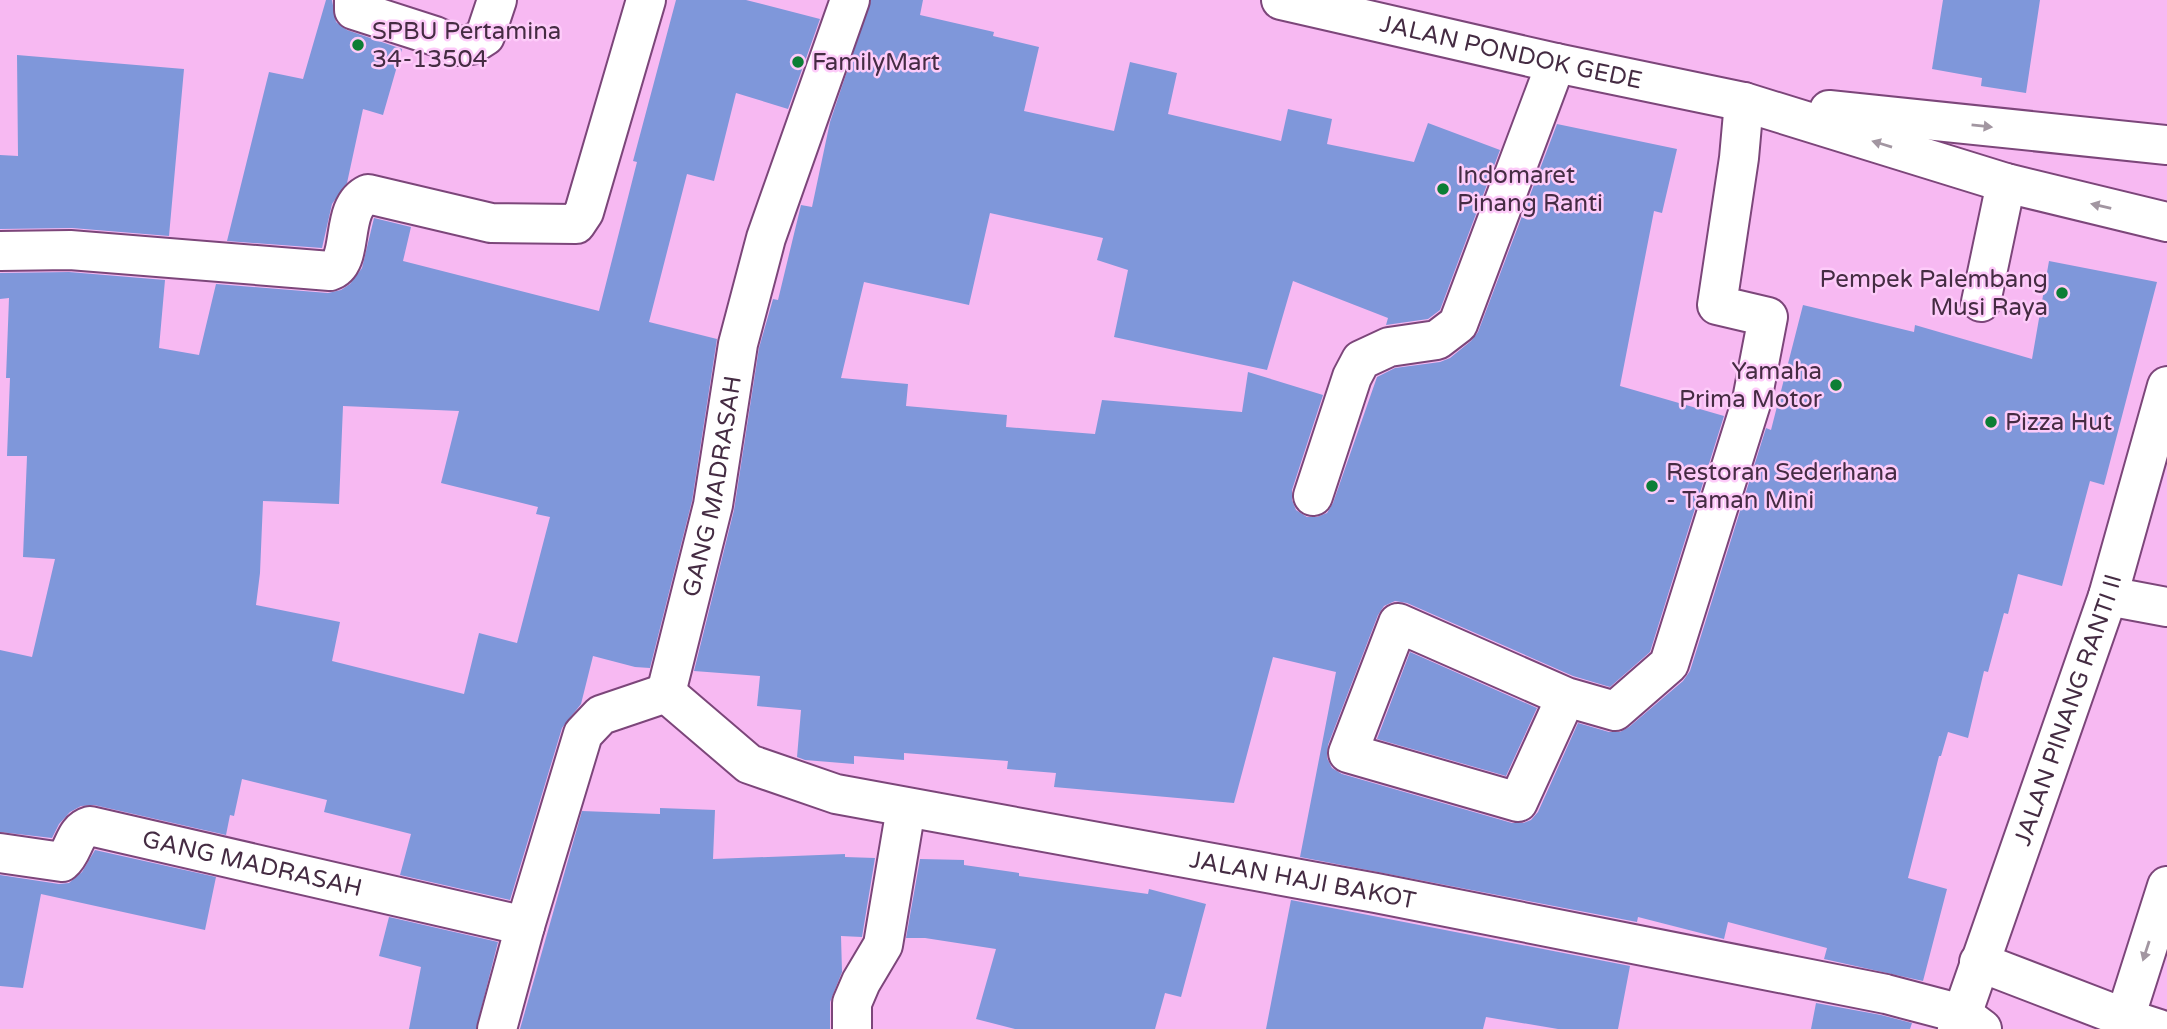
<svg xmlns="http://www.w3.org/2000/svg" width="2167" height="1029" viewBox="0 0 2167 1029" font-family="'Varela Round',sans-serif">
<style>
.building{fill:#7f97da;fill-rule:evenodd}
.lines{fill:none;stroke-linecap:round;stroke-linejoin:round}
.minor-casing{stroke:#7c467a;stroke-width:42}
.major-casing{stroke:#7c467a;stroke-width:42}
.minor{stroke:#fff;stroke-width:38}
.major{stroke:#fff;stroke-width:38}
.oneway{fill:#a296a1}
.poi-dot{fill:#0c7e35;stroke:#fdcbf9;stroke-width:2.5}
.labels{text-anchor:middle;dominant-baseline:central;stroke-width:5;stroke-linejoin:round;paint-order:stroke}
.poi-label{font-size:24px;fill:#452c43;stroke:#fdcbf9;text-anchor:start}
.street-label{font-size:24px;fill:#452c43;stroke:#fdcbf9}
</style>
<rect width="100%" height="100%" fill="#f7b9f2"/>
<path class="building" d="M 326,0 L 332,0 L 336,22 L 347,30 L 402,49 L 383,115 L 363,109 L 347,183 L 332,204 L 322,248 L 227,241 L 269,72 L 303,79 Z
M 676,0 L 746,0 L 820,19 L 788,109 L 736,93 L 714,181 L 687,174 L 649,322 L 717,339 L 692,501 L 650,668 L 635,667 L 593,656 L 581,704 L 562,728 L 510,900 L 400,875 L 411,834 L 324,812 L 327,800 L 242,779 L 234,816 L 230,815 L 226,835 L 94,805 L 81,806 L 70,812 L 59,824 L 52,838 L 0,832 L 0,650 L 32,657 L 55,559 L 23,557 L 27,456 L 7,456 L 10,378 L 6,378 L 9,298 L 0,299 L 0,273 L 69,272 L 165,280 L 159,348 L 199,355 L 216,284 L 328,293 L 341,290 L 350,284 L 362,268 L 374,218 L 411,227 L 403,261 L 599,311 L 637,162 L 633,161 ZM 343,406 L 459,411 L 441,483 L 538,507 L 536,514 L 550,517 L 517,643 L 479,633 L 464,694 L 332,661 L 340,622 L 256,605 L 260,573 L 263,501 L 339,504 Z
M 871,0 L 923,0 L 920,15 L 994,32 L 993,36 L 1039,47 L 1024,111 L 1114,131 L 1130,62 L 1177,73 L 1168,114 L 1281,141 L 1288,109 L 1332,119 L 1327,144 L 1414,162 L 1428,123 L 1500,150 L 1440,310 L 1428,319 L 1386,325 L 1388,318 L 1293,281 L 1267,370 L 1114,337 L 1128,270 L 1097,260 L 1103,238 L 990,213 L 969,305 L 864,282 L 841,378 L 908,384 L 906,406 L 1007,415 L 1006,427 L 1095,434 L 1102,400 L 1242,412 L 1248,372 L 1323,395 L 1292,490 L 1292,500 L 1296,510 L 1307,517 L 1317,517 L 1327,513 L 1333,503 L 1377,377 L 1395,368 L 1440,362 L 1450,358 L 1471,341 L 1478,332 L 1557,124 L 1677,149 L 1662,213 L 1654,211 L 1620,386 L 1724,416 L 1650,652 L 1610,687 L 1573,676 L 1407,603 L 1395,601 L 1384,606 L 1378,615 L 1328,745 L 1327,758 L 1332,768 L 1342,774 L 1512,823 L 1523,823 L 1531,820 L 1538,812 L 1578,723 L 1609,732 L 1620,732 L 1629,727 L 1683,681 L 1690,671 L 1766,428 L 1771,430 L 1803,305 L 1914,332 L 1915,325 L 2032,359 L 2049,261 L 2157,282 L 2104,485 L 2090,481 L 2062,586 L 2018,574 L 2008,614 L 2004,613 L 1988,672 L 1984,671 L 1968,738 L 1948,732 L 1941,756 L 1939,756 L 1908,878 L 1947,889 L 1923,981 L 1824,959 L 1827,948 L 1728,922 L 1724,939 L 1638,917 L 1637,922 L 1300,857 L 1336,672 L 1273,657 L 1234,803 L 1054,787 L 1056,773 L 1007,769 L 1008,761 L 904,753 L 904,760 L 854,756 L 854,764 L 805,760 L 797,757 L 801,710 L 757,706 L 760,676 L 694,671 L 734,510 L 759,348 L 773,299 L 778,300 L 801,205 L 812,207 L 830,122 Z
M 1943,0 L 2040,0 L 2026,93 L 1981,86 L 1982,78 L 1932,69 Z
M 17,55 L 184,69 L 169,236 L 72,228 L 0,229 L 0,155 L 18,156 Z
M 1410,652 L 1537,708 L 1506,776 L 1377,739 Z
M 660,808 L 715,810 L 713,859 L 845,854 L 845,857 L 875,858 L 862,937 L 841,936 L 842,972 L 830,1002 L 830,1029 L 520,1029 L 582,811 L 660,814 Z
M 95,850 L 216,877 L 205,930 L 41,894 L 23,988 L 0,986 L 0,875 L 59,884 L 69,883 L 82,872 Z
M 920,859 L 964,860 L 964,865 L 1019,873 L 1019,876 L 1148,894 L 1149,889 L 1206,904 L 1181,997 L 1165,993 L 1155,1029 L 1015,1029 L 976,1019 L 996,949 L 925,938 L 906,938 Z
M 1291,900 L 1630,966 L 1618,1029 L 1558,1029 L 1486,1017 L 1483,1029 L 1266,1029 Z
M 389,917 L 498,942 L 476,1029 L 409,1029 L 421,967 L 379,956 Z
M 1816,1003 L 1881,1015 L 1912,1023 L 1910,1029 L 1811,1029 Z"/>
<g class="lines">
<defs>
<g id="minor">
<path d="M 354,0 L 354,10 L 435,36 L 457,46 L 471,45 L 485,36 L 497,0"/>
<path d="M 0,251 L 70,250 L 330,271 C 356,263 338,208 368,194 L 491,223 L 576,224 L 584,212 L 646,0"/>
<path d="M 1981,302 L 2006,183"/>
<path d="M 1313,496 L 1352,377 L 1361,360 L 1389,347 L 1437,340 L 1458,324 L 1556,63"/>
<path d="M 2108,596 L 2167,607"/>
<path id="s1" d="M 666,693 L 749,764 L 836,794 L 1376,893 L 1886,994 L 1962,1014 L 1982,1029"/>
<path id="s2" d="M 666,693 L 713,505 L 738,344 L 766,238 L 850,0"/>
<path d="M 1566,697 L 1398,623 L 1348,753 L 1518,802 L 1566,697 L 1615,711 L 1669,664 L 1752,400 L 1768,317 L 1717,305 L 1739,158 L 1744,102"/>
<path id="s3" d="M 0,853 L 62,862 C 75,851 73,831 90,826 L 525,926"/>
<path d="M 1979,962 L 2125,1018 L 2167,886"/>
<path d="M 2125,1018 L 2159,1029"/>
<path d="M 497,1029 L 525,926 L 583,734 L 601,715 L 666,693"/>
<path d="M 852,1029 L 852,1003 L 861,982 L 883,945 L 906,808"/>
<path id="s4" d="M 1957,1029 L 2108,596 L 2167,386"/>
</g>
<g id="major">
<path id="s5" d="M 1281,0 L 1556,63 L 1744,102 L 2006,183 L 2167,222"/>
<path d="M 1829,110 L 2167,145"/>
</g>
</defs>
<use href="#minor" class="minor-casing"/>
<use href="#major" class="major-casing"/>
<use href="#minor" class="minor"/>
<use href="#major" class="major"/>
</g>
<defs><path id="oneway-solid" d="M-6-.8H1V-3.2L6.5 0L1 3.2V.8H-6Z" transform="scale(1.75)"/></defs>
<g class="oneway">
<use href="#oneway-solid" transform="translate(1982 126) rotate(6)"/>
<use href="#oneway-solid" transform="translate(1882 144) rotate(-163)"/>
<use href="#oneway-solid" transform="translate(2101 206) rotate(-167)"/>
<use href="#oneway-solid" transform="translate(2146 951) rotate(108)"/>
</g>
<g class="poi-dot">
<circle cx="358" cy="45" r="7"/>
<circle cx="798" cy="62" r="7"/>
<circle cx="1443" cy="189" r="7"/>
<circle cx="2062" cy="293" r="7"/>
<circle cx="1836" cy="385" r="7"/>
<circle cx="1991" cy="422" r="7"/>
<circle cx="1652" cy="486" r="7"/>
</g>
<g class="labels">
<g class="poi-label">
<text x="372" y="31">SPBU Pertamina<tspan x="372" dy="28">34-13504</tspan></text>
<text x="812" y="62">FamilyMart</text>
<text x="1457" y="175">Indomaret<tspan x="1457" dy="28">Pinang Ranti</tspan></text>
<text x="2048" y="279" text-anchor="end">Pempek Palembang<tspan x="2048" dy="28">Musi Raya</tspan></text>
<text x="1822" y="371" text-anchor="end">Yamaha<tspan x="1822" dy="28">Prima Motor</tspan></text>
<text x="2005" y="422">Pizza Hut</text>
<text x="1666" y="472">Restoran Sederhana<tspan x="1666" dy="28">- Taman Mini</tspan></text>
</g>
<g class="street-label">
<text stroke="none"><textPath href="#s5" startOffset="236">JALAN PONDOK GEDE</textPath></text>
<text stroke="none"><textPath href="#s2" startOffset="212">GANG MADRASAH</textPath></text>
<text stroke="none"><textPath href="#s4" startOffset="338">JALAN PINANG RANTI II</textPath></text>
<text stroke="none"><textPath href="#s3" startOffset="276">GANG MADRASAH</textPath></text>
<text stroke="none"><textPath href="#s1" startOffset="676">JALAN HAJI BAKOT</textPath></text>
</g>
</g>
</svg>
